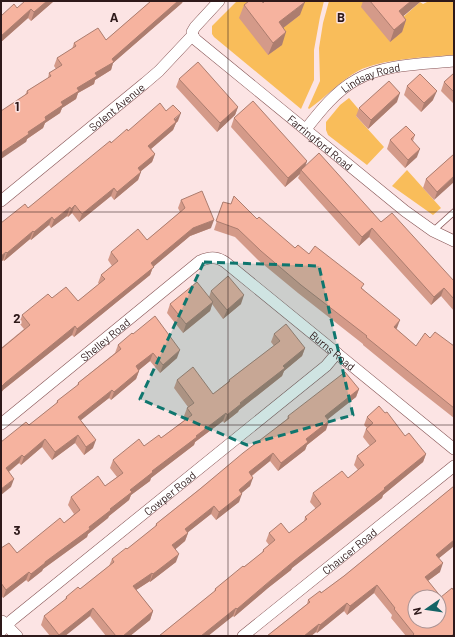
<svg xmlns="http://www.w3.org/2000/svg" width="455" height="637" viewBox="0 0 455 637" font-family="Barlow,sans-serif">
<style>
.green{fill:#f9bd5a}
.lines{fill:none;stroke-linecap:round;stroke-linejoin:round}
.lane-casing{stroke:#865455;stroke-width:7}
.street-casing{stroke:#865455;stroke-width:12}
.lane{stroke:#fff;stroke-width:5.5}
.street{stroke:#fff;stroke-width:11}
.wall{fill:#d49a89}
.shaded-wall{fill:#ac7d6f}
.building{fill:#f6b39f;stroke:#ac7d6f;fill-rule:evenodd}
.marked{fill:#0f766e;fill-opacity:0.2;stroke:#0f766e;stroke-width:3;stroke-dasharray:8 5;stroke-linejoin:round}
.grid{fill:none;stroke:#2e191a;stroke-width:1;stroke-opacity:0.55}
.labels{text-anchor:middle;dominant-baseline:central;stroke-width:3;stroke-linejoin:round;paint-order:stroke}
.street-label{font-size:11px;fill:#2e191a;stroke:#fce4e4}
.grid-label{font-size:13px;text-anchor:middle;font-weight:bold;fill:#2e191a;stroke:#fce4e4;stroke-width:3;stroke-linejoin:round;paint-order:stroke}
</style>
<rect width="100%" height="100%" fill="#fce4e4"/>
<path class="green" d="M 237,1 L 258,1 L 281,29 L 300,15 L 298,1 L 324,1 L 320,17 L 314,50 L 314,80 L 301,109 L 214,37 L 212,34 L 212,26 Z
M 329,1 L 369,1 L 401,19 L 420,2 L 423,4 L 429,1 L 454,1 L 454,55 C 427,57 381,59 358,71 C 340,81 326,97 309,109 L 308,108 L 320,81 L 319,48 L 323,23 Z
M 349,98 L 361,112 L 356,116 L 384,147 L 367,165 L 328,135 L 326,130 L 326,122 L 340,105 Z
M 407,170 L 441,208 L 433,215 L 392,186 Z"/>
<g class="lines">
<defs>
<path id="lane" d="M 433,231 L 454,212"/>
<g id="street">
<path id="s1" d="M 193,36 L 196,40 L 405,211 L 433,231 L 454,241"/>
<path d="M 193,36 L 192,32 L 195,27 L 219,1"/>
<path id="s2" d="M 306,129 C 320,111 336,91 356,80 C 383,64 423,64 454,61"/>
<path id="s3" d="M 1,201 L 145,83 L 159,71 L 190,38 L 193,36"/>
<path id="s4" d="M 1,424 L 200,261 C 209,257 216,256 225,262 L 454,449"/>
<path d="M 2,621 L 17,636"/>
<path id="s5" d="M 1,631 L 12,620 L 326,366 L 337,353"/>
<path id="s6" d="M 243,636 L 454,466"/>
</g>
</defs>
<use href="#lane" class="lane-casing"/>
<use href="#street" class="street-casing"/>
<use href="#lane" class="lane"/>
<use href="#street" class="street"/>
</g>
<path class="wall" d="M 54,1 L 31,21 L 28,18 L 1,42 L 17,8 Z
M 151,1 L 183,1 L 182,3 L 113,63 L 111,70 L 95,80 L 94,84 L 78,93 L 76,99 L 62,108 L 60,113 L 45,123 L 43,128 L 27,139 L 26,142 L 25,95 L 27,91 L 48,78 L 49,73 L 56,69 L 54,66 L 57,58 L 72,49 L 74,43 L 106,40 Z
M 363,1 L 421,1 L 420,2 L 403,16 L 406,20 L 402,32 L 390,42 L 361,7 Z
M 263,3 L 300,15 L 283,28 L 282,45 L 268,55 L 239,18 L 244,5 Z
M 454,73 L 454,104 L 441,91 L 444,82 Z
M 179,79 L 238,107 L 235,115 L 217,132 L 176,87 Z
M 407,86 L 433,100 L 421,112 L 404,95 Z
M 397,102 L 368,129 L 356,116 L 359,108 Z
M 166,111 L 178,121 L 176,123 L 173,130 L 151,149 L 155,154 L 152,162 L 141,171 L 138,180 L 114,200 L 111,196 L 79,222 L 72,213 L 68,217 L 67,216 L 51,228 L 49,225 L 31,240 L 30,239 L 4,261 L 3,260 L 1,262 L 28,208 L 111,143 L 128,131 Z
M 234,118 L 307,161 L 305,166 L 381,222 L 454,281 L 454,311 L 441,296 L 431,305 L 369,237 L 359,246 L 298,178 L 300,174 L 285,187 L 231,127 Z
M 415,135 L 413,141 L 417,157 L 405,168 L 387,149 L 390,140 Z
M 454,154 L 434,200 L 423,188 L 426,179 Z
M 181,200 L 211,228 L 190,236 L 153,267 L 150,275 L 74,337 L 72,335 L 3,390 L 1,393 L 1,348 L 24,329 L 19,323 L 22,315 L 52,298 L 78,301 L 99,284 L 98,283 L 101,275 L 112,266 L 108,260 L 111,252 L 147,240 L 180,212 L 178,208 Z
M 223,202 L 257,219 L 295,248 L 309,254 L 363,289 L 397,328 L 396,329 L 416,346 L 430,338 L 454,346 L 454,418 L 407,381 L 363,345 L 363,344 L 298,293 L 258,260 L 235,237 L 214,230 Z
M 211,291 L 241,304 L 223,319 L 212,304 L 210,311 L 183,333 L 167,313 L 170,304 L 209,297 Z
M 133,334 L 177,358 L 160,373 L 150,361 L 139,370 L 139,371 L 136,379 L 111,400 L 109,398 L 80,420 L 93,448 L 84,455 L 75,443 L 52,460 L 42,447 L 21,465 L 19,463 L 9,472 L 11,487 L 1,442 L 29,425 L 56,404 L 57,401 L 77,386 L 78,383 L 115,353 L 118,345 Z
M 274,334 L 305,348 L 302,356 L 284,371 L 282,376 L 239,410 L 238,412 L 224,423 L 223,421 L 195,442 L 194,445 L 151,478 L 150,481 L 131,495 L 129,500 L 109,516 L 108,518 L 88,534 L 87,537 L 43,569 L 42,571 L 28,582 L 26,580 L 3,598 L 1,595 L 1,548 L 17,553 L 64,523 L 74,514 L 68,505 L 71,497 L 105,486 L 117,477 L 110,468 L 113,460 L 161,438 L 186,419 L 184,416 L 187,408 L 188,407 L 174,388 L 177,380 L 213,394 L 228,382 L 229,380 L 274,346 L 271,342 Z
M 359,389 L 356,397 L 327,419 L 326,430 L 307,445 L 305,450 L 278,471 L 270,461 L 252,476 L 250,486 L 241,493 L 239,502 L 216,520 L 211,514 L 188,532 L 188,533 L 185,541 L 175,549 L 176,562 L 150,582 L 150,581 L 136,590 L 153,611 L 150,620 L 130,636 L 106,636 L 90,616 L 65,636 L 50,636 L 41,625 L 44,616 L 65,600 L 66,597 L 80,589 L 109,566 L 112,559 L 127,549 L 155,527 L 156,524 L 287,419 L 288,416 Z
M 367,417 L 405,436 L 426,454 L 423,462 L 383,495 L 382,498 L 292,568 L 291,570 L 268,588 L 234,617 L 233,616 L 208,636 L 159,636 L 214,592 L 215,589 L 262,553 L 263,550 L 269,545 L 266,541 L 269,533 L 289,533 L 304,522 L 305,517 L 316,509 L 310,502 L 313,493 L 348,478 L 358,470 L 354,465 L 357,456 L 370,446 L 363,437 L 366,429 L 367,428 L 364,425 Z
M 454,486 L 454,546 L 439,558 L 440,572 L 428,581 L 454,636 L 406,636 L 391,618 L 392,615 L 374,593 L 347,615 L 344,611 L 317,633 L 316,632 L 311,636 L 267,636 L 307,604 L 308,600 L 321,593 L 344,576 Z"/>
<path class="shaded-wall" d="M 47,1 L 54,1 L 31,21 L 34,12 Z
M 178,1 L 183,1 L 182,3 L 113,63 L 111,70 L 95,80 L 94,84 L 78,93 L 76,99 L 62,108 L 60,113 L 45,123 L 43,128 L 27,139 L 26,142 L 1,159 L 1,153 L 28,132 L 77,88 L 95,73 Z
M 411,1 L 421,1 L 420,2 L 394,24 L 399,11 Z
M 305,2 L 300,15 L 274,35 L 279,22 Z
M 31,9 L 28,18 L 1,42 L 1,36 Z
M 406,20 L 402,32 L 390,42 L 394,30 Z
M 286,32 L 282,45 L 268,55 L 273,43 Z
M 437,91 L 433,100 L 421,112 L 424,103 Z
M 400,93 L 397,102 L 368,129 L 371,120 Z
M 238,107 L 235,115 L 217,132 L 220,123 Z
M 181,113 L 178,121 L 176,123 L 173,130 L 145,154 L 148,146 Z
M 420,149 L 417,157 L 405,168 L 408,160 Z
M 155,154 L 152,162 L 135,176 L 138,168 Z
M 307,161 L 304,170 L 301,170 L 300,174 L 285,187 L 288,178 Z
M 141,172 L 138,180 L 114,200 L 117,192 Z
M 454,176 L 454,182 L 434,200 L 437,192 Z
M 114,188 L 111,196 L 79,222 L 82,214 Z
M 75,205 L 72,213 L 68,217 L 71,209 Z
M 70,207 L 67,216 L 51,228 L 54,220 Z
M 52,217 L 49,225 L 31,240 L 34,232 Z
M 214,220 L 211,228 L 190,236 L 153,267 L 150,275 L 74,337 L 77,329 L 151,263 L 193,228 Z
M 372,228 L 369,237 L 359,246 L 362,237 Z
M 33,231 L 30,239 L 4,261 L 7,253 Z
M 6,252 L 3,260 L 1,262 L 1,256 Z
M 444,288 L 441,296 L 431,305 L 434,297 Z
M 244,295 L 241,304 L 223,319 L 227,310 Z
M 213,302 L 210,311 L 183,333 L 186,324 Z
M 400,320 L 397,328 L 391,335 L 394,327 Z
M 75,326 L 72,335 L 3,390 L 1,393 L 1,387 L 5,383 Z
M 305,348 L 302,356 L 284,371 L 282,376 L 239,410 L 238,412 L 224,423 L 227,415 L 283,366 Z
M 180,350 L 177,358 L 160,373 L 163,365 Z
M 153,353 L 150,361 L 133,375 L 136,366 Z
M 139,371 L 136,379 L 111,400 L 114,392 Z
M 359,389 L 356,397 L 322,424 L 325,416 Z
M 112,390 L 109,398 L 75,425 L 78,417 Z
M 226,413 L 223,421 L 195,442 L 194,445 L 151,478 L 150,481 L 131,495 L 129,500 L 109,516 L 108,518 L 88,534 L 87,537 L 43,569 L 42,571 L 28,582 L 31,574 L 45,562 L 89,527 L 110,509 L 130,490 L 152,471 L 196,436 Z
M 329,421 L 326,430 L 307,445 L 305,450 L 278,471 L 281,463 L 306,439 Z
M 78,435 L 75,443 L 52,460 L 55,452 Z
M 45,439 L 42,447 L 21,465 L 24,457 Z
M 96,440 L 93,448 L 84,455 L 86,447 Z
M 273,453 L 270,461 L 246,480 L 249,472 Z
M 426,454 L 423,462 L 383,495 L 382,498 L 292,568 L 291,570 L 268,588 L 234,617 L 237,609 L 294,561 Z
M 22,455 L 19,463 L 3,476 L 6,468 Z
M 253,478 L 250,486 L 236,498 L 239,490 Z
M 14,479 L 11,487 L 1,495 L 1,489 Z
M 242,494 L 239,502 L 216,520 L 219,512 Z
M 214,506 L 211,514 L 182,537 L 185,529 Z
M 188,533 L 185,541 L 170,554 L 172,545 Z
M 454,540 L 454,546 L 433,563 L 436,555 Z
M 179,554 L 176,562 L 150,582 L 153,574 Z
M 443,563 L 440,572 L 422,585 L 425,577 Z
M 29,572 L 26,580 L 3,598 L 6,590 Z
M 152,573 L 150,581 L 130,594 L 133,586 Z
M 377,585 L 374,593 L 347,615 L 350,606 Z
M 347,603 L 344,611 L 317,633 L 320,625 Z
M 93,608 L 90,616 L 65,636 L 59,636 L 59,635 Z
M 236,608 L 233,616 L 208,636 L 201,636 Z
M 153,611 L 150,620 L 130,636 L 123,636 Z
M 319,624 L 316,632 L 311,636 L 304,636 Z"/>
<path class="building" d="M 25,1 L 47,1 L 34,12 L 31,9 L 1,36 L 1,16 L 14,4 L 17,8 Z
M 151,1 L 178,1 L 112,59 L 114,62 L 95,73 L 97,76 L 77,88 L 79,91 L 61,102 L 63,105 L 45,117 L 46,120 L 28,132 L 29,134 L 1,153 L 1,111 L 28,93 L 27,91 L 51,76 L 49,73 L 62,65 L 57,58 L 76,46 L 74,43 L 98,28 L 106,40 Z
M 249,1 L 262,1 L 263,3 L 265,1 L 303,1 L 305,2 L 279,22 L 286,32 L 273,43 L 244,5 Z
M 370,1 L 411,1 L 399,11 L 406,20 L 394,30 Z
M 198,62 L 238,107 L 220,123 L 179,79 Z
M 454,73 L 454,92 L 444,82 Z
M 420,74 L 437,91 L 424,103 L 407,86 Z
M 389,81 L 400,93 L 371,120 L 359,108 Z
M 253,101 L 307,161 L 288,178 L 234,118 Z
M 160,103 L 166,111 L 173,105 L 181,113 L 174,119 L 176,122 L 148,146 L 155,154 L 138,168 L 141,172 L 117,192 L 114,188 L 82,214 L 75,205 L 71,209 L 70,207 L 54,220 L 52,217 L 34,232 L 33,231 L 7,253 L 6,252 L 1,256 L 1,223 L 25,204 L 28,208 L 110,141 L 111,143 L 127,129 L 128,131 Z
M 406,126 L 415,135 L 411,139 L 420,149 L 408,160 L 390,140 Z
M 319,153 L 381,222 L 392,213 L 454,281 L 454,299 L 444,288 L 434,297 L 372,228 L 362,237 L 301,170 Z
M 454,154 L 454,176 L 437,192 L 426,179 Z
M 202,191 L 214,220 L 193,228 L 151,263 L 154,267 L 77,329 L 75,326 L 5,383 L 1,387 L 1,349 L 30,325 L 22,315 L 48,294 L 52,298 L 66,287 L 78,301 L 105,279 L 101,275 L 118,261 L 111,252 L 138,229 L 147,240 L 185,208 L 181,200 Z
M 234,196 L 257,219 L 259,217 L 295,248 L 298,245 L 309,254 L 315,246 L 364,284 L 361,288 L 400,320 L 394,327 L 416,346 L 425,333 L 430,338 L 435,332 L 454,346 L 454,408 L 366,337 L 367,336 L 301,285 L 261,251 L 238,229 L 216,221 L 223,202 L 231,204 Z
M 228,276 L 244,295 L 227,310 L 211,291 Z
M 197,282 L 213,302 L 186,324 L 170,304 Z
M 155,316 L 180,350 L 163,365 L 153,353 L 136,366 L 139,371 L 114,392 L 112,390 L 78,417 L 96,440 L 86,447 L 78,435 L 55,452 L 45,439 L 24,457 L 22,455 L 6,468 L 14,479 L 1,489 L 1,442 L 26,422 L 29,425 L 58,402 L 57,401 L 79,384 L 78,383 L 121,349 L 118,345 L 132,333 L 133,334 Z
M 286,324 L 305,348 L 283,366 L 285,368 L 240,403 L 241,404 L 227,415 L 226,413 L 196,436 L 197,437 L 152,471 L 153,472 L 130,490 L 132,492 L 110,509 L 111,510 L 89,527 L 90,529 L 45,562 L 45,563 L 31,574 L 29,572 L 6,590 L 1,583 L 1,548 L 9,543 L 17,553 L 60,518 L 64,523 L 80,510 L 71,497 L 98,476 L 105,486 L 123,473 L 113,460 L 139,439 L 144,446 L 159,435 L 161,438 L 192,415 L 187,408 L 194,403 L 177,380 L 193,367 L 213,394 L 230,381 L 229,380 L 280,341 L 274,334 Z
M 345,372 L 359,389 L 325,416 L 329,421 L 306,439 L 308,442 L 281,463 L 273,453 L 249,472 L 253,478 L 239,490 L 242,494 L 219,512 L 214,506 L 185,529 L 188,533 L 172,545 L 179,554 L 153,574 L 152,573 L 133,586 L 153,611 L 123,636 L 116,636 L 93,608 L 59,635 L 44,616 L 67,598 L 66,597 L 78,587 L 80,589 L 114,562 L 112,559 L 126,548 L 127,549 L 157,525 L 156,524 L 200,489 L 243,453 L 289,418 L 288,416 Z
M 379,406 L 385,413 L 387,412 L 405,436 L 409,433 L 426,454 L 384,488 L 385,489 L 294,561 L 271,580 L 237,609 L 236,608 L 201,636 L 159,636 L 216,590 L 215,589 L 243,566 L 244,567 L 264,551 L 263,550 L 275,540 L 269,533 L 281,523 L 289,533 L 307,519 L 305,517 L 321,504 L 313,493 L 342,471 L 348,478 L 364,465 L 357,456 L 376,441 L 366,429 L 373,423 L 367,417 Z
M 454,486 L 454,540 L 436,555 L 443,563 L 425,577 L 441,597 L 452,588 L 454,591 L 454,634 L 451,636 L 412,636 L 414,634 L 394,609 L 395,608 L 377,585 L 350,606 L 347,603 L 320,625 L 319,624 L 304,636 L 267,636 L 310,602 L 308,600 L 320,591 L 321,593 L 344,576 ZM 415,597 L 439,597 L 439,621 L 415,621 Z"/>
<path class="marked" d="M 204,262 L 319,266 L 353,415 L 247,445 L 140,399 Z"/>
<path class="grid" d="M 228,1 L 228,636M 1,212 L 454,212M 1,425 L 454,425"/>
<g class="labels">
<g class="street-label">
<text stroke="none"><textPath href="#s2" startOffset="85">Lindsay Road</textPath></text>
<text stroke="none"><textPath href="#s3" startOffset="149">Solent Avenue</textPath></text>
<text stroke="none"><textPath href="#s1" startOffset="166">Farringford Road</textPath></text>
<text stroke="none"><textPath href="#s4" startOffset="134">Shelley Road</textPath></text>
<text stroke="none"><textPath href="#s4" startOffset="423">Burns Road</textPath></text>
<text stroke="none"><textPath href="#s5" startOffset="218">Cowper Road</textPath></text>
<text stroke="none"><textPath href="#s6" startOffset="136">Chaucer Road</textPath></text>
</g>
</g>
<g class="grid-label">
<text x="114" y="22">A</text>
<text x="341" y="22">B</text>
<text x="17" y="111">1</text>
<text x="17" y="323">2</text>
<text x="17" y="535">3</text>
</g>
<rect width="455" height="637" fill="none" stroke="#2e191a" stroke-width="4"/>
<g transform="translate(427 609) rotate(257)"><circle r="19" fill="#fce4e4" stroke="#aa9393"/>
<path d="M0-3L7 15L0 10L-7 15Z" fill="#156466"/>
<text y="-6" font-size="11" font-weight="bold" text-anchor="middle" fill="#2e191a">N</text>
</g>
</svg>
